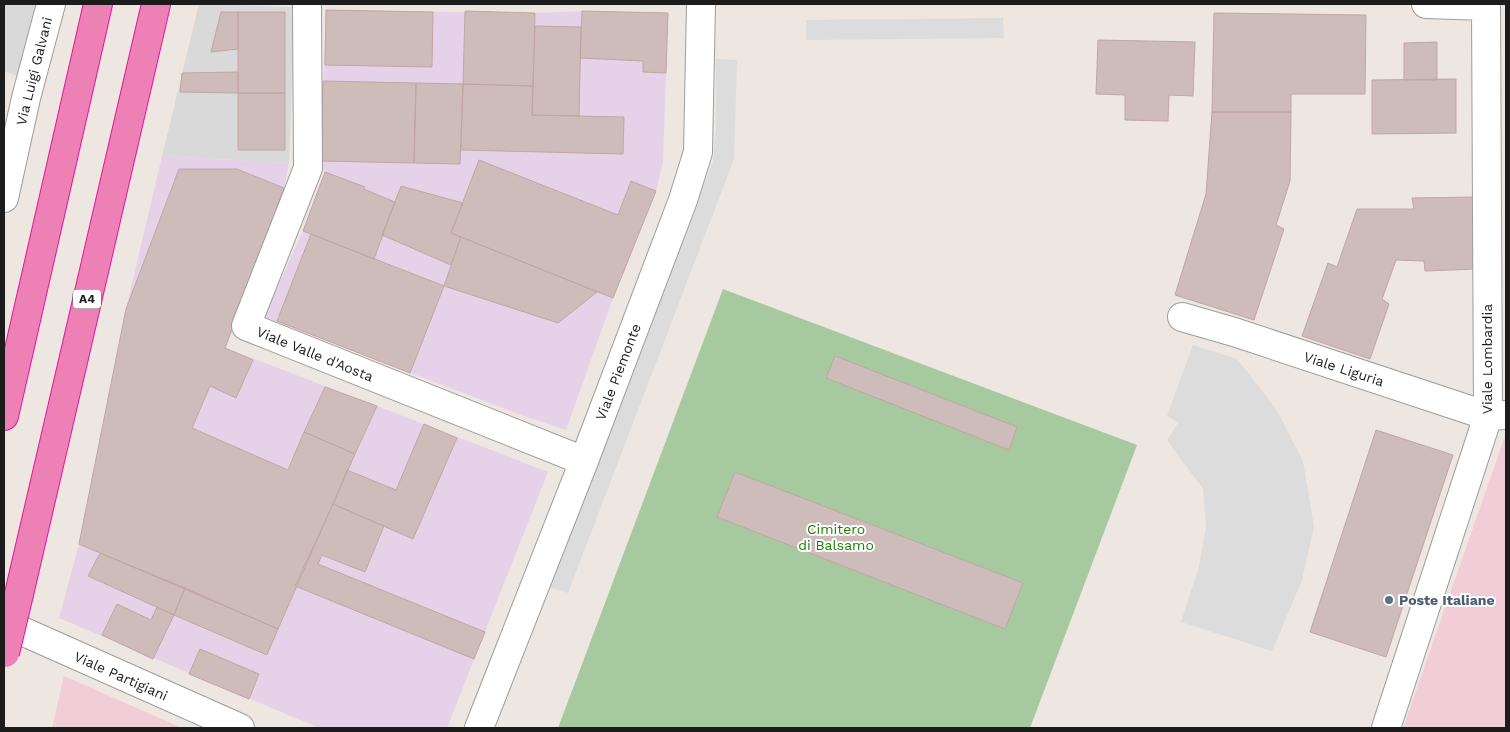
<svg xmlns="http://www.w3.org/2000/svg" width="1510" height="732" viewBox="0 0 1510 732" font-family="'Work Sans',sans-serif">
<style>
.residential{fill:#dad9d9}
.commercial{fill:#f1ced7}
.industrial{fill:#e6d2e8}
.cemetery{fill:#a6c9a0}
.parking{fill:#dcdcdc}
.building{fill:#cebcba;stroke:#c1a6a2}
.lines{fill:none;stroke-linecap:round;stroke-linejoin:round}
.minor-casing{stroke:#9d9d9d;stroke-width:30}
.highway-casing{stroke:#e4169a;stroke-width:30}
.minor{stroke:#fff;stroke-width:28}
.highway{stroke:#ed81b6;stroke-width:28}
.highway-bridge-casing{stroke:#e4169a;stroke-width:30;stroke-linecap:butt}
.highway-bridge{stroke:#ed81b6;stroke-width:28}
.service-dot{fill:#5c6f8a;stroke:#fff;stroke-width:2}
.labels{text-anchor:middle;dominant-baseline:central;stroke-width:4;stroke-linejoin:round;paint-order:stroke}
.shield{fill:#fff;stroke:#606060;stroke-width:1}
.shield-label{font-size:12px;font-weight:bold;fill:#1c1c1c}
.street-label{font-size:14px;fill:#1c1c1c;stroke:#fff}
.park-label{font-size:14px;fill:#1e8103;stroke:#fff}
.service-label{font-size:14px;font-weight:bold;fill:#4e5e75;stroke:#fff;text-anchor:start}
</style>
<rect width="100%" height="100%" fill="#eee6e1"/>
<path class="residential" d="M 4,4 L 36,4 L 17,76 L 4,71 Z
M 199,4 L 295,7 L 289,163 L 162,156 Z"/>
<path class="commercial" d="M 1504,439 L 1506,439 L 1506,728 L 1403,728 Z
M 64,676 L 182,728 L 52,728 Z"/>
<path class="industrial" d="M 326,10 L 535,13 L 582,11 L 668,13 L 663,162 L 656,191 L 613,298 L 566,430 L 524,416 L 264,317 L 303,231 L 325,172 L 321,161 Z
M 162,156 L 289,163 L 284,188 L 226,348 L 548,472 L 447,728 L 319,728 L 59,618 L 79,544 L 126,309 Z"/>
<path class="cemetery" d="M 723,289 L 1137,445 L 1030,728 L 558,728 Z"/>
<path class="parking" d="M 1003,18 L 1004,38 L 806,40 L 806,20 Z
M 716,59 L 737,60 L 734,159 L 568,593 L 549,587 L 713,161 L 716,128 Z
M 1193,345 L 1237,359 L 1276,409 L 1303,461 L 1314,527 L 1302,580 L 1272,651 L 1181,622 L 1199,566 L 1206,527 L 1203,489 L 1167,440 L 1178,423 L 1167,416 Z"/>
<path class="building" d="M 326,10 L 433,12 L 432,67 L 325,65 Z
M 465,11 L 535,13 L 533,86 L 463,84 Z
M 582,11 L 668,13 L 666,73 L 643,72 L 643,61 L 580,58 Z
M 221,12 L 238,12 L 238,49 L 211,52 Z
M 238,12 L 285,12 L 285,93 L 238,93 Z
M 1214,13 L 1366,15 L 1365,94 L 1291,94 L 1291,112 L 1212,112 Z
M 535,26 L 581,27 L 579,116 L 532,115 Z
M 1098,40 L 1195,42 L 1193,96 L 1169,95 L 1168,121 L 1125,120 L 1125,95 L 1096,94 Z
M 1437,42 L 1437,80 L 1404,80 L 1404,43 Z
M 238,72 L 238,93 L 180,92 L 182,73 Z
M 1456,79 L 1456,133 L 1372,134 L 1372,80 Z
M 323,81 L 416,83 L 414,163 L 321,161 Z
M 416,83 L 463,84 L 460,164 L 414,163 Z
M 463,84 L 533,86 L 532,115 L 624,117 L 623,154 L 461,150 Z
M 238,93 L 285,93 L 285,150 L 238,150 Z
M 1212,112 L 1291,112 L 1290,181 L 1276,225 L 1284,229 L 1254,320 L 1175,295 L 1206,194 Z
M 479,160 L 618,215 L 631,181 L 656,191 L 613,298 L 451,233 Z
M 179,169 L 237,169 L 284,188 L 225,348 L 253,360 L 236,398 L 210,386 L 192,428 L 288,470 L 304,432 L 355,454 L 278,629 L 79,544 L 126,309 Z
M 325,172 L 365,187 L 364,189 L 395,202 L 374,259 L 303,231 Z
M 401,186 L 463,203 L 451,233 L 461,237 L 451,265 L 382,235 Z
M 1475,197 L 1475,269 L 1425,271 L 1424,261 L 1396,260 L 1382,299 L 1389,304 L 1370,359 L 1302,336 L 1328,263 L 1337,267 L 1357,209 L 1414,209 L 1412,198 Z
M 311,234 L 444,286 L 410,373 L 277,321 Z
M 461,237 L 597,292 L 558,323 L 444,286 Z
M 835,356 L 1017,427 L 1009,450 L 826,378 Z
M 325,387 L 377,406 L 355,454 L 304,432 Z
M 424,424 L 457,438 L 413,539 L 333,504 L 347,470 L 396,490 Z
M 1376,430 L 1453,455 L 1386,657 L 1310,632 Z
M 735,472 L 1023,583 L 1005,629 L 717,517 Z
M 333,504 L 384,526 L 365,572 L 322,555 L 318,564 L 485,632 L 474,659 L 295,586 Z
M 100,553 L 185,588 L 174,615 L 88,576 Z
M 185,588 L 278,629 L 267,655 L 174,615 Z
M 117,604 L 151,620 L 157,607 L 174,615 L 153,659 L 102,635 Z
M 200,649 L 259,674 L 249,699 L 189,674 Z"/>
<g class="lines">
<defs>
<path id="minor" d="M 307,4 L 308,168 L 246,326 L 584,461
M 1426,4 L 1486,6
M 4,198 L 26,98 L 51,4
M 1182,317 L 1234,332 L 1488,416 L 1505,415
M 4,623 L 240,728
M 479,728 L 584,461 L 683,200 L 698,152 L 701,4
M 1386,728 L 1488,416 L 1486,4"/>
<path id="highway" d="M 4,416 L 98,4
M 19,594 L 156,4"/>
</defs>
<use href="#minor" class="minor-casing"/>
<use href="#highway" class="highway-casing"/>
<use href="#minor" class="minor"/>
<use href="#highway" class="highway"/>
<defs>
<path id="highway-bridge" d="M 5,653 L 19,594"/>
</defs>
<use href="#highway-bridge" class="highway-bridge-casing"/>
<use href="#highway-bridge" class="highway-bridge"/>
</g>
<circle class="service-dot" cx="1389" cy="600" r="5"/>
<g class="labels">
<rect class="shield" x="73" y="289.5" width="28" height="19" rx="4"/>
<g class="shield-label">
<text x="87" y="299">A4</text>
</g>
<g class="street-label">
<text transform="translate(34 71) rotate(-76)">Via Luigi Galvani</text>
<text transform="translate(315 354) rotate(22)">Viale Valle d'Aosta</text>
<text transform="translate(1487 359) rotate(-90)">Viale Lombardia</text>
<text transform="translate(1344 369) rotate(18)">Viale Liguria</text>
<text transform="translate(618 372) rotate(-69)">Viale Piemonte</text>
<text transform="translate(121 676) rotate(24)">Viale Partigiani</text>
</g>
<g class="park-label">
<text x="836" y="529">Cimitero<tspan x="836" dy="16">di Balsamo</tspan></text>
</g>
<g class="service-label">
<text x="1399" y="600">Poste Italiane</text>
</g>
</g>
<rect width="1510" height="732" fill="none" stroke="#1c1c1c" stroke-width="10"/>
</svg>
